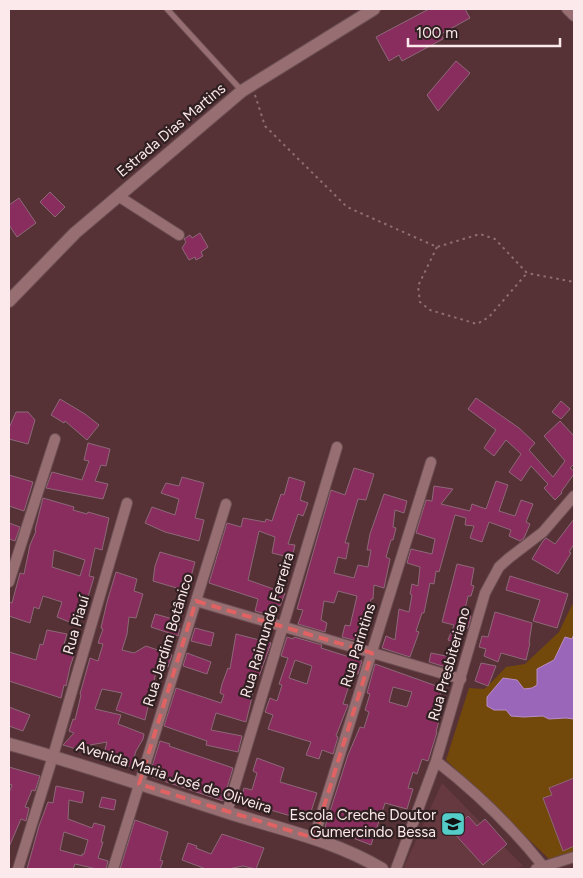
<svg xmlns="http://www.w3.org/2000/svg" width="583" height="878" viewBox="0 0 583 878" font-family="Figtree,sans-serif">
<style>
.built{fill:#65393f}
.green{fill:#72490a}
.water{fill:#9966b9;stroke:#b78dc8}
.building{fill:#882d5d;stroke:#8d6878;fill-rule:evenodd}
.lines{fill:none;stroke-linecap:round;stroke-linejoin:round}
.service-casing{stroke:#6c4f53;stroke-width:7}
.minor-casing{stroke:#6c4f53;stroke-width:12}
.tertiary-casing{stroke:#6c4f53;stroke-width:14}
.path{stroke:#8d6f73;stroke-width:2;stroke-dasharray:2.5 4;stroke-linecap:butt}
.service{stroke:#976e72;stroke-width:5}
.minor{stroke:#976e72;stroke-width:10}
.tertiary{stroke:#976e72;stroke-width:12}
.marked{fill:none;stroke:#e16262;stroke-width:4;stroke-dasharray:10 6;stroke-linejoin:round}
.labels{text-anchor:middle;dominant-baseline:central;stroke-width:4.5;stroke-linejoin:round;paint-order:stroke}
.street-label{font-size:15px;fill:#fce9eb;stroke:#302021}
.poi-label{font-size:15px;fill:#fce9eb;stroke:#302021;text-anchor:end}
</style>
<rect width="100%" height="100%" fill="#563237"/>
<path class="built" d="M 442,783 L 523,866 L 515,869 L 403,869 Z"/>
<path class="green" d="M 574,601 L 574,851 L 549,859 L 446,760 L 469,688 L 484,689 L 488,686 L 506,667 L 525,664 L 559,632 Z"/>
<path class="water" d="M 574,634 L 574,719 L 566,718 L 549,719 L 543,716 L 524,717 L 511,716 L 506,710 L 494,710 L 487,706 L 487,697 L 503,678 L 517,680 L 524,689 L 532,688 L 537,685 L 537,669 L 554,660 L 565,637 L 572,639 Z"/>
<path class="building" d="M 429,9 L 465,9 L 470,18 L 441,34 L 443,39 L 402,61 L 399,55 L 389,61 L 376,37 Z
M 456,61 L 470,73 L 438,111 L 427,95 Z
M 50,192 L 65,207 L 55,217 L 40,202 Z
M 19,198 L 36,223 L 17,237 L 9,225 L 9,205 Z
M 200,233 L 208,247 L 201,252 L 203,256 L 196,260 L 195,257 L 189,260 L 182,248 L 186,242 L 184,239 L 190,235 L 192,238 Z
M 476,398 L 519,428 L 535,443 L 529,450 L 553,477 L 565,461 L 544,436 L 560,421 L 574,436 L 574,464 L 570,468 L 574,471 L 574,474 L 561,492 L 562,493 L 555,500 L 544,488 L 548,484 L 531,466 L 521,481 L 509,472 L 521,454 L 506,440 L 494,456 L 484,448 L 496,430 L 468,409 Z
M 60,399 L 85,414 L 99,425 L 87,440 L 65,421 L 64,423 L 51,415 Z
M 561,401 L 570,409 L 561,419 L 552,412 Z
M 16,412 L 28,412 L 35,420 L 28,444 L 9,439 L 9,428 Z
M 88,443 L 110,449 L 106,466 L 101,465 L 95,481 L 108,484 L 103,499 L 46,488 L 52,472 L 82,480 L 89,461 L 84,460 Z
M 354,468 L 374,474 L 366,500 L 358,499 L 345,543 L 349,543 L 346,559 L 338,557 L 334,573 L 354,578 L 358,565 L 368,567 L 371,550 L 367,550 L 370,534 L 384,494 L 407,501 L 404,513 L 395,510 L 393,527 L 396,528 L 393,540 L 391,540 L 386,557 L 390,559 L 384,588 L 374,585 L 373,599 L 371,599 L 367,615 L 365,630 L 367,631 L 365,643 L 342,637 L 345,625 L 350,626 L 357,596 L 338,591 L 334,603 L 324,601 L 321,620 L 327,623 L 325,632 L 298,624 L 303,610 L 297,609 L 331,490 L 345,495 Z
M 9,475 L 33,482 L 24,511 L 9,506 Z
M 182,477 L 204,483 L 195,518 L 204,520 L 199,541 L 165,532 L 145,523 L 152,507 L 175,515 L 179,499 L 161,493 L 166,483 L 179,486 Z
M 289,477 L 305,482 L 300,500 L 308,503 L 303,516 L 298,514 L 288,544 L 295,545 L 292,558 L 272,553 L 275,537 L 259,531 L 248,580 L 285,593 L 280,606 L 272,604 L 269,615 L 255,611 L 258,599 L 209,583 L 227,523 L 241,527 L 243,518 L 265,522 L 266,519 L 272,521 L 281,494 L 284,495 Z
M 496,481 L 508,485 L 499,511 L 515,516 L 521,500 L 533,504 L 526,522 L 530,524 L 524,538 L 520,541 L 509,536 L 511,530 L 489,522 L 482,542 L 470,538 L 474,526 L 465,525 L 466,518 L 455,515 L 439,572 L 436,571 L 434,584 L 430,583 L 424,613 L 422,613 L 416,631 L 419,632 L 410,657 L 382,648 L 386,636 L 395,640 L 399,609 L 409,612 L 412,595 L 410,594 L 412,584 L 418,586 L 420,567 L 407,563 L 411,549 L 432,554 L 435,539 L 416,533 L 426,500 L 432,501 L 434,486 L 453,489 L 441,504 L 470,511 L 472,504 L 486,509 Z
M 43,498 L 74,507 L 73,510 L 87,514 L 88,512 L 109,518 L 102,550 L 95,548 L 89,576 L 94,577 L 85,607 L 77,607 L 72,623 L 57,617 L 62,602 L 43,596 L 39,609 L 34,607 L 30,623 L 9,616 L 9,602 L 12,603 L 20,573 L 24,574 L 30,545 L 36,531 L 35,530 ZM 54,550 L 85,560 L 80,576 L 52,567 Z
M 574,519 L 574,544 L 569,552 L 571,553 L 558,574 L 532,559 L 543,541 L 546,538 L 555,544 Z
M 9,523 L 20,527 L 15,541 L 9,539 Z
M 160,552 L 195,562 L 187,591 L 153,581 L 155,566 Z
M 457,564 L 474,568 L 471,585 L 474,586 L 471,596 L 468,596 L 464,614 L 471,616 L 468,628 L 466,628 L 459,645 L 448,640 L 454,625 L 442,622 Z
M 116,572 L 137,579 L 134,591 L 143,594 L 136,618 L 129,617 L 127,634 L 122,650 L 134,653 L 146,646 L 172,655 L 168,667 L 158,663 L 145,720 L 116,710 L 122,693 L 102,689 L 95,709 L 121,715 L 118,724 L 144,734 L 143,739 L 136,751 L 131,767 L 103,757 L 107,742 L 90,745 L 87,752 L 63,745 L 74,733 L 69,731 L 73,719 L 75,720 L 81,695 L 80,694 L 90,658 L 98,661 L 103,644 L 98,643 L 103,629 L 101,628 L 107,602 Z
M 510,576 L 568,594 L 557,628 L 533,621 L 540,600 L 506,590 Z
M 495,612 L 532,623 L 529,643 L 530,643 L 526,660 L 501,653 L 498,662 L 484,656 L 486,649 L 479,647 L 482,636 L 488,637 Z
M 155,614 L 180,621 L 178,628 L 180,629 L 178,636 L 151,627 Z
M 195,628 L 214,633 L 211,646 L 191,641 Z
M 47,630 L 67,634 L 62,651 L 74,655 L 70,667 L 66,686 L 64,685 L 61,698 L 9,681 L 9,652 L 36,660 L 40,644 L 43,645 Z
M 236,634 L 271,643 L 259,676 L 257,676 L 246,722 L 216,713 L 211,730 L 242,736 L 238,752 L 206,745 L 207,741 L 164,726 L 176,688 L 221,703 L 224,695 L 220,693 L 222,684 L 228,668 L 230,669 Z
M 287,637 L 293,639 L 294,637 L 322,645 L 321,648 L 362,661 L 358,674 L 353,673 L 343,704 L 348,705 L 336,736 L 338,737 L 333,754 L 322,750 L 319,759 L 306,755 L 311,742 L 268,729 L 273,715 L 265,712 L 270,698 L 277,701 L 282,685 L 279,684 L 288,658 L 281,656 ZM 295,660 L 312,666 L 307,684 L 289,678 Z
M 187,653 L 211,662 L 207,674 L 183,666 Z
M 431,653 L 451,657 L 449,668 L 429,662 Z
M 481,663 L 496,666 L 488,686 L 475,681 Z
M 375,664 L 442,688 L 434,715 L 440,717 L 436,732 L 437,732 L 428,761 L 422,759 L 417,774 L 413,772 L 408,788 L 413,789 L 407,809 L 385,803 L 371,845 L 325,827 L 348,755 L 360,727 L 364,728 L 369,712 L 365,710 L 370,694 L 367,693 ZM 393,687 L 412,692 L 407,707 L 389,702 Z
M 9,707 L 30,715 L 23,731 L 9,726 Z
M 160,741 L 170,744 L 169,746 L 233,768 L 223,801 L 149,776 Z
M 257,758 L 284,768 L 280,782 L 317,793 L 308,821 L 240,801 L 244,788 L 252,790 L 257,773 L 253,771 Z
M 9,767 L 40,776 L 35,791 L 32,790 L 25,807 L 29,808 L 26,821 L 21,819 L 9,847 L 9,793 L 12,785 L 9,784 Z
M 574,778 L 574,846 L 563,851 L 543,798 L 552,795 L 549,788 Z
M 56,786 L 84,792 L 82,803 L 69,800 L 68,819 L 92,828 L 94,823 L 105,826 L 101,842 L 103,842 L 98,858 L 108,861 L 106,869 L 97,869 L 75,864 L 73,869 L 27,869 L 39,826 L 48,802 L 53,803 ZM 64,832 L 88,840 L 84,854 L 82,854 L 82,856 L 60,850 Z
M 102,797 L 116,800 L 114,810 L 99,807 Z
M 468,816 L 477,826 L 485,819 L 507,844 L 483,865 L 452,831 Z
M 135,820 L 168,832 L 160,860 L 163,861 L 160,869 L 120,869 Z
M 222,834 L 264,848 L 256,869 L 243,866 L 228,869 L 206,869 L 182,860 L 188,843 L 197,846 L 196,848 L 211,854 Z"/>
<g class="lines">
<defs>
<path id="service" d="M 167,9 L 242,91"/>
<path id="minor" d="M 567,9 L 574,16
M 118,196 L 179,235
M 9,582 L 55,439
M 196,601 L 461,679
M 436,761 C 476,792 512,827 543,866
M 227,812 L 337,447
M 314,838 L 431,462
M 18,869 L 53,756 L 127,503
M 113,869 L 226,504
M 396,869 L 436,761 L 485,593 L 499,567 L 509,558 L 543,532 L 574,496
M 536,869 L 574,857"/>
<path id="tertiary" d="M 9,301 L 75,233 L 242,91 L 374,9
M 9,744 C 82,764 154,789 226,812 C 279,829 334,840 382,869"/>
</defs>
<use href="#service" class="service-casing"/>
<use href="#minor" class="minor-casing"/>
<use href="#tertiary" class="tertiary-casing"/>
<path class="path" d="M 255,95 L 265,126 L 347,207 L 437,247 L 480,234 L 495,239 L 527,273 L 574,282
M 437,247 L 418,286 L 420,302 L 430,310 L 477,324 L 489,317 L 527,273"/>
<use href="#service" class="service"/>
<use href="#minor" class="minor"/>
<use href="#tertiary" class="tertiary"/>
</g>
<path class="marked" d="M 196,601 L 372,653 L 314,838 L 139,784 Z"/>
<defs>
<symbol id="school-square" viewBox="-11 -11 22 22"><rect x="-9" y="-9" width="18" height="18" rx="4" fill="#54cdc8" stroke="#302021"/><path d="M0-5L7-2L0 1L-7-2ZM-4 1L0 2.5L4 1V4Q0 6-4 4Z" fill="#111"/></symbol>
</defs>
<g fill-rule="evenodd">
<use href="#school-square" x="439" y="810" width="28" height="28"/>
</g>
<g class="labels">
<g class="street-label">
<text transform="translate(171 130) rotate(-40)">Estrada Dias Martins</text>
<text transform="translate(76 625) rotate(-74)">Rua Piauí</text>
<text transform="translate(267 625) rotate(-73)">Rua Raimundo Ferreira</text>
<text transform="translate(168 640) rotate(-73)">Rua Jardim Botânico</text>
<text transform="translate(358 645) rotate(-73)">Rua Parintins</text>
<text transform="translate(449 664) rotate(-74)">Rua Presbiteriano</text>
<text transform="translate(174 777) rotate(18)">Avenida Maria José de Oliveira</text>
</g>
<g class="poi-label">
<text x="436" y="815">Escola Creche Doutor<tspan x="436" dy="17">Gumercindo Bessa</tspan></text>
</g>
</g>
<rect width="583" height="878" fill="none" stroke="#fce9eb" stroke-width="20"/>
<path d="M408 38v8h152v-8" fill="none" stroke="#fce9eb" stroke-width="2.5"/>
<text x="416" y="38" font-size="15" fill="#fce9eb" stroke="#302021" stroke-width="4" paint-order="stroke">100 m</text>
</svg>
